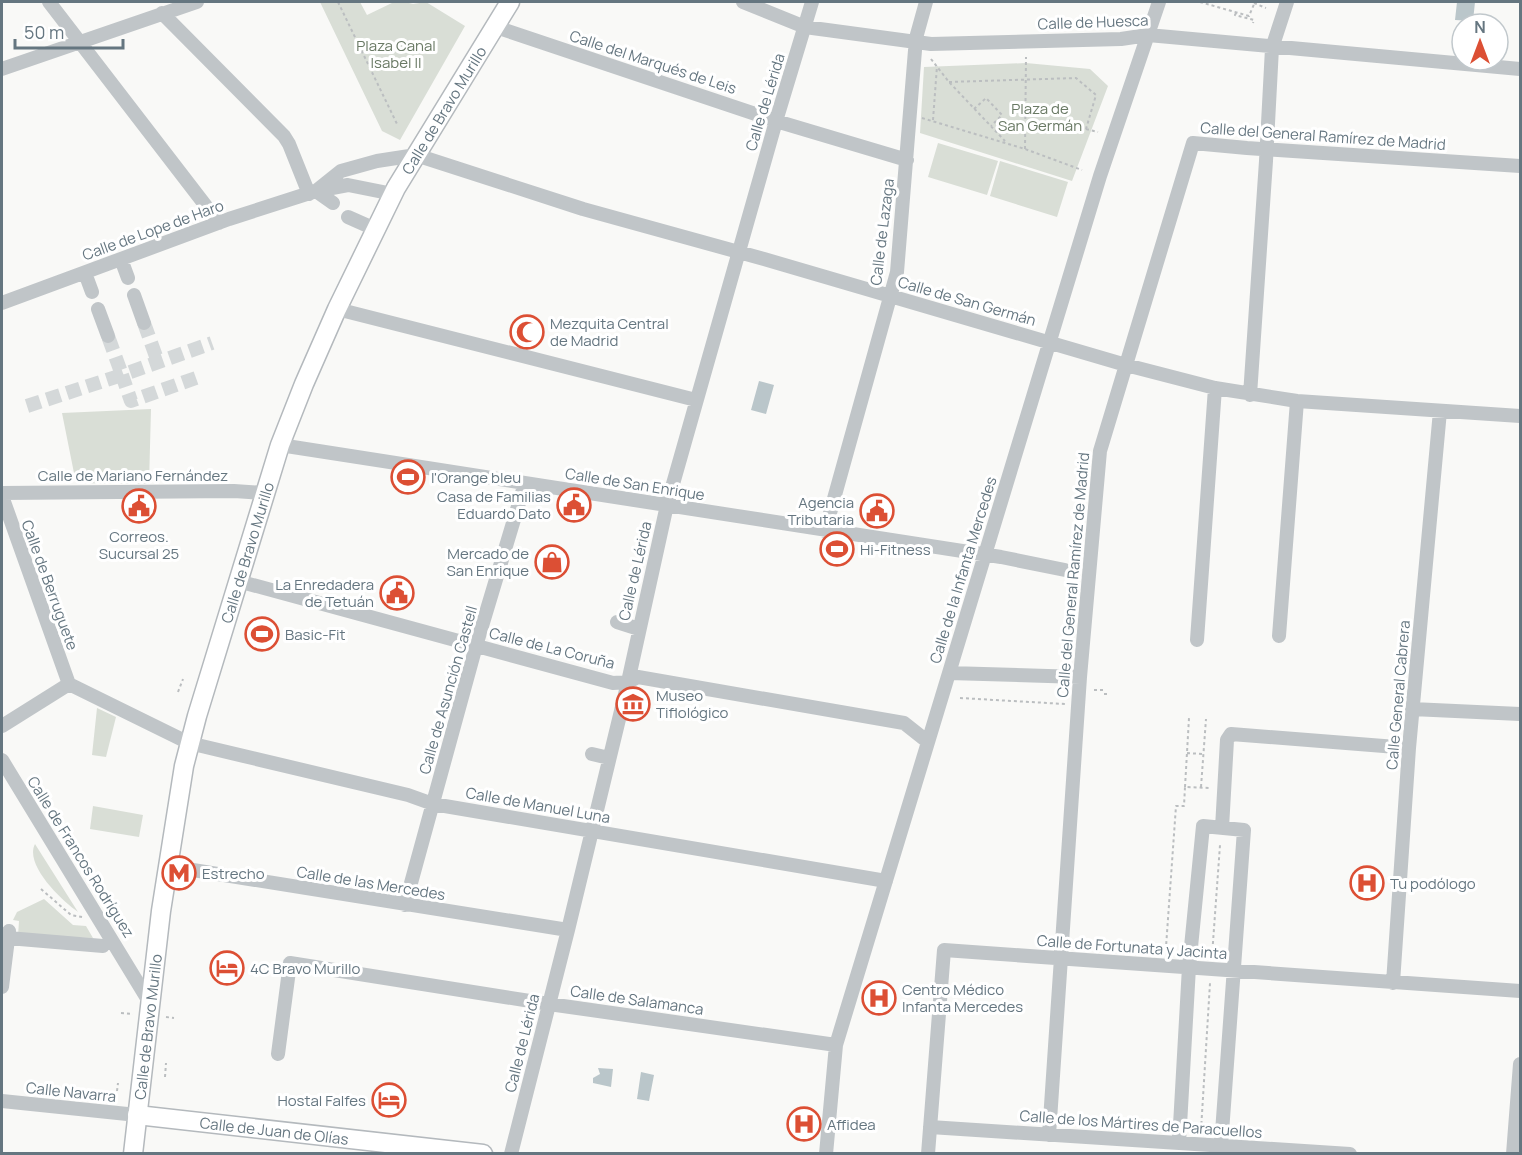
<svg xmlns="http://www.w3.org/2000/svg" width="1522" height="1155" viewBox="0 0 1522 1155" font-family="Manrope,sans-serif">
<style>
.green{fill:#d9ded6}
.water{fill:#bac6ca}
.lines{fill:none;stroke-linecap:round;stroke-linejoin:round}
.minor-tunnel{stroke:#d4d8d9;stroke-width:14;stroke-dasharray:14 7;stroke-linecap:butt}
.major-casing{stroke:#b4b9bd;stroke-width:21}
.path{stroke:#bbbec0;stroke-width:2;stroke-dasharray:3 3;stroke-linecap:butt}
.minor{stroke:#c0c5c8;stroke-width:14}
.major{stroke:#fff;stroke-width:18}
.labels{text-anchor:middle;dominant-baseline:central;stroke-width:6;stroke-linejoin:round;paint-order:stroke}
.street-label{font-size:15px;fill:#657680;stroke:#fff}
.park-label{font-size:15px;fill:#697964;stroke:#fff}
.poi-label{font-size:15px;fill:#657680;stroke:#fff;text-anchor:start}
</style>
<rect width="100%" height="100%" fill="#f9f9f7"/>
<path class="green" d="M 320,2 L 360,2 L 367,15 L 394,2 L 405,2 L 413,4 L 426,2 L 465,26 L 400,140 L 382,131 Z
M 1026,63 L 1090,69 L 1108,86 L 1072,181 L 920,133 L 924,67 Z
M 938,143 L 998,161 L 987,195 L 928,177 Z
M 1000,161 L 1068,182 L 1057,217 L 990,196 Z
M 151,409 L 149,484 L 76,483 L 62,413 Z
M 97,708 L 116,717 L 106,757 L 92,755 Z
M 93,806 L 143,815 L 139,837 L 90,829 Z
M 35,844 L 78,912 C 62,901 24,865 35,844 Z
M 44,899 L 73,925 L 86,926 L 93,938 L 18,936 L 19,921 L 13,920 L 17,912 Z"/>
<path class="water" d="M 1457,2 L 1475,2 L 1473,21 L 1455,20 Z
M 759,381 L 774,385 L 766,414 L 751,410 Z
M 598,1068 L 613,1069 L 611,1087 L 593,1083 L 593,1078 L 600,1074 Z
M 641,1072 L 654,1075 L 649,1101 L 637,1099 Z"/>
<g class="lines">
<path class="minor-tunnel" d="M 144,323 L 158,362
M 196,378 L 131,401 L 122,375 L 212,343
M 27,406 L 122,375 L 108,336"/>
<defs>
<g id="major">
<path id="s1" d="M 137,1115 L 483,1154"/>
<path id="s2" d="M 133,1154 L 161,911 L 184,766 L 197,716 L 280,445 L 304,384 L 337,309 L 396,188 L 510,2"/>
</g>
</defs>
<use href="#major" class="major-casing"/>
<path class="path" d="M 338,2 L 398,126
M 1200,2 L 1249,16 L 1255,2
M 1254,3 L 1266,8
M 1236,13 L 1235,15 L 1254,20 L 1253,23
M 931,59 L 949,82 L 1005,141
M 949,82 L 1076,78 L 1096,95 L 1086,129 L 1025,126
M 974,109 L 986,98 L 1002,115 L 991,126
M 922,118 L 1025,149 L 1082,170
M 933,120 L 937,66
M 1086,129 L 1098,132
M 1025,149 L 1026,57
M 1094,690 L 1104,690
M 178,692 L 183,679
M 1104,694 L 1107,694
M 960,698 L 1065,704
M 1187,753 L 1202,754
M 1185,787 L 1189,718
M 1201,787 L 1206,719
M 41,889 L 71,915 L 82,917
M 1121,945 L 1166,947 L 1176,806 L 1184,806 L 1185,787 L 1209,788
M 1212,956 L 1220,845
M 121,1013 L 133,1014
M 166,1017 L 174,1018
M 165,1077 L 166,1063
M 117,1091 L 118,1083
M 1201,1130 L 1210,983"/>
<path class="minor" d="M 49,2 L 219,223
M 743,2 L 805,27 L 931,44 L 1121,39 L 1148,35 L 1520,69
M 162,13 L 284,136 L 289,144 L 309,194
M 493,26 L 776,121 L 907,160
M 2,69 L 197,2
M 316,191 L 341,171 L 377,161 L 416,155 L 583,209 L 764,259 L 1126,365 L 1215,388 L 1297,401 L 1520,416
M 316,191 L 333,203
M 348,217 L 375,229
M 121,259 L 128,278
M 85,273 L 92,292
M 134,295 L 144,323
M 2,303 L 229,219 L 316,191 L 348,185 L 393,194
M 98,309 L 108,336
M 337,309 L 696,400
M 1250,395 L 1266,161 L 1272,48 L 1287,2
M 280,445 L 1001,557 L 1065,570
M 2,493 L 234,491 L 265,493
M 2,496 L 69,684
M 825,531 L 897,272 L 916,38 L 926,2
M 238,581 L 613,683 L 628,682 L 638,677 L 904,723 L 928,742
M 617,622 L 639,629
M 1279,636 L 1297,401
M 1197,640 L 1215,388
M 949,673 L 1080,677
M 69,684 L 189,743 L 408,795 L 433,804 L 886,881
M 1412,709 L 1520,714
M 2,726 L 69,684
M 592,754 L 609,758
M 2,760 L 150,1003
M 1222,828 L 1227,740 L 1231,734 L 1409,748
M 168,866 L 568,930
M 405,905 L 476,646 L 525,483
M 8,938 L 103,946
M 1393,983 L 1409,748 L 1440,411
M 2,987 L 9,931
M 278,1054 L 290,963 L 549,1004 L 836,1045
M 2,1101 L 137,1115
M 930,1127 L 1350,1154
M 1049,1135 L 1080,677 L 1100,451 L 1193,143 L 1247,148 L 1520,166
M 1179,1143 L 1189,967 L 1203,826 L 1244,830 L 1221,1146
M 511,1154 L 568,930 L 628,682 L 667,505 L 776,121 L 812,2
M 826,1154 L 836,1045 L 1100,176 L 1159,2
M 928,1154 L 944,950 L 1520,991
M 1513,1154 L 1520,1064"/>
<use href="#major" class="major"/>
</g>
<defs>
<symbol id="mosque-ring" viewBox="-11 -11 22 22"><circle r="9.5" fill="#fff" stroke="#dc4f34" stroke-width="1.5"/><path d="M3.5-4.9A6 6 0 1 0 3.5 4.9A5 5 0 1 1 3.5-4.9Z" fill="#dc4f34"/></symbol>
<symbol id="stadium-ring" viewBox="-11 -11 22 22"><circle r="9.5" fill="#fff" stroke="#dc4f34" stroke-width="1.5"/><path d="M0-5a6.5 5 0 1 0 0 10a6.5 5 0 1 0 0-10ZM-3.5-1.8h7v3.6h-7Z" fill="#dc4f34"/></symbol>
<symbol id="civic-ring" viewBox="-11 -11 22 22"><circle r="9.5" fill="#fff" stroke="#dc4f34" stroke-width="1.5"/><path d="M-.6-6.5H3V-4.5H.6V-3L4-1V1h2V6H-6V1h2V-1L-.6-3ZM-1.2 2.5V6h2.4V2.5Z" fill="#dc4f34"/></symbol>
<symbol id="shop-ring" viewBox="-11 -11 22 22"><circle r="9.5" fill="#fff" stroke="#dc4f34" stroke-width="1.5"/><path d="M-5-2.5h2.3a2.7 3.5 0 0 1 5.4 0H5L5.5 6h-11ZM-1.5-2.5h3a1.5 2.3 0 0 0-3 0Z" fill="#dc4f34"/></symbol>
<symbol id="museum-ring" viewBox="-11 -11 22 22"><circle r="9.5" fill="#fff" stroke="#dc4f34" stroke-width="1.5"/><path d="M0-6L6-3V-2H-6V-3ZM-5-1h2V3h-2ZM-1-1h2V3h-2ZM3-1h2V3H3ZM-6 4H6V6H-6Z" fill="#dc4f34"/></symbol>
<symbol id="metro-ring" viewBox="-11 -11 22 22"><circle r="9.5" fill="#fff" stroke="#dc4f34" stroke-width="1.5"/><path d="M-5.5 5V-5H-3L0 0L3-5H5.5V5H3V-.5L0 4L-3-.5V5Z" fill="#dc4f34"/></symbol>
<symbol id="hospital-ring" viewBox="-11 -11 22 22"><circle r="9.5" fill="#fff" stroke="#dc4f34" stroke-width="1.5"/><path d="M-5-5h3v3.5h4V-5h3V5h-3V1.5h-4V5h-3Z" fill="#dc4f34"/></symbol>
<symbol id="hotel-ring" viewBox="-11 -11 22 22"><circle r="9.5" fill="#fff" stroke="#dc4f34" stroke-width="1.5"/><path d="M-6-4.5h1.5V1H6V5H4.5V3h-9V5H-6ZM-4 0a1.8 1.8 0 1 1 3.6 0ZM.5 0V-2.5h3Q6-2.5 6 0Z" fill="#dc4f34"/></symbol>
</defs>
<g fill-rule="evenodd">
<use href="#mosque-ring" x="508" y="313" width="38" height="38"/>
<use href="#stadium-ring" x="389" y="458" width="38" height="38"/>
<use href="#civic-ring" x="555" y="486" width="38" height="38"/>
<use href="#civic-ring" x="120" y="487" width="38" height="38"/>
<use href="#civic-ring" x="858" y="492" width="38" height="38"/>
<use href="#stadium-ring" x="818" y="530" width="38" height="38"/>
<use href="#shop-ring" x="533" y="543" width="38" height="38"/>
<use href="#civic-ring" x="378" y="574" width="38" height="38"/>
<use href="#stadium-ring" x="243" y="615" width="38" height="38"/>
<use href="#museum-ring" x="614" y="685" width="38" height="38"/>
<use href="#metro-ring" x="160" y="854" width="38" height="38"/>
<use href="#hospital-ring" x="1348" y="864" width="38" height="38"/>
<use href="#hotel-ring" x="208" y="949" width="38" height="38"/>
<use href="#hospital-ring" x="860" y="979" width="38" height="38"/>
<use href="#hotel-ring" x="370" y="1081" width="38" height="38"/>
<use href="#hospital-ring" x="785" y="1105" width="38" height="38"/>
</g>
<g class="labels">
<g class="street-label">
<text transform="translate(1093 22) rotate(-2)">Calle de Huesca</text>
<text transform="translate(653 62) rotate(18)">Calle del Marqués de Leis</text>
<text transform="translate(765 102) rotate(-73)">Calle de Lérida</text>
<text stroke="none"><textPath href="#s2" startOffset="1100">Calle de Bravo Murillo</textPath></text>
<text transform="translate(1323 136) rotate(4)">Calle del General Ramírez de Madrid</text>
<text transform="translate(153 230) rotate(-20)">Calle de Lope de Haro</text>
<text transform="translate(882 232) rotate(-83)">Calle de Lazaga</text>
<text transform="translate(967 301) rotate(16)">Calle de San Germán</text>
<text x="133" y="475">Calle de Mariano Fernández</text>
<text transform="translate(635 484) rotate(9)">Calle de San Enrique</text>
<text stroke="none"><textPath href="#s2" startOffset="614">Calle de Bravo Murillo</textPath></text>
<text transform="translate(963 570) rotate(-73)">Calle de la Infanta Mercedes</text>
<text transform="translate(635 571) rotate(-77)">Calle de Lérida</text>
<text transform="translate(1073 575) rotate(-85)">Calle del General Ramírez de Madrid</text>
<text transform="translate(50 585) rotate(70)">Calle de Berruguete</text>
<text transform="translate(552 648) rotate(14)">Calle de La Coruña</text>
<text transform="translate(448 690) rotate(-74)">Calle de Asunción Castell</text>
<text transform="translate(1398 695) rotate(-85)">Calle General Cabrera</text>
<text transform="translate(538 805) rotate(10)">Calle de Manuel Luna</text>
<text transform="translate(81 857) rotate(58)">Calle de Francos Rodríguez</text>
<text transform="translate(371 883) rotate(9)">Calle de las Mercedes</text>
<text transform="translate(1132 947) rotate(4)">Calle de Fortunata y Jacinta</text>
<text transform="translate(637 1000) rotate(8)">Calle de Salamanca</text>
<text stroke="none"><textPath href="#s2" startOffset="128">Calle de Bravo Murillo</textPath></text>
<text transform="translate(522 1043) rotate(-76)">Calle de Lérida</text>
<text transform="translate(71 1092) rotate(6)">Calle Navarra</text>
<text transform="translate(1141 1124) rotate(4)">Calle de los Mártires de Paracuellos</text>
<text stroke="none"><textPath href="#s1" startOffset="138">Calle de Juan de Olías</textPath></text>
</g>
<g class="park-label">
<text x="396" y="45">Plaza Canal<tspan x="396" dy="17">Isabel II</tspan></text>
<text x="1040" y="108">Plaza de<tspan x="1040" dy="17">San Germán</tspan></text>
</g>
<g class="poi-label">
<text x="550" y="323">Mezquita Central<tspan x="550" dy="17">de Madrid</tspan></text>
<text x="431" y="477">l'Orange bleu</text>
<text x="551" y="496" text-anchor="end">Casa de Familias<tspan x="551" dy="17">Eduardo Dato</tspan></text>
<text x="854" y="502" text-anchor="end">Agencia<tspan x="854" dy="17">Tributaria</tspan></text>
<text x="139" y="536" text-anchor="middle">Correos.<tspan x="139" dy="17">Sucursal 25</tspan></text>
<text x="860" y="549">Hi-Fitness</text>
<text x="529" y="553" text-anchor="end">Mercado de<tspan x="529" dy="17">San Enrique</tspan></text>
<text x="374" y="584" text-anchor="end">La Enredadera<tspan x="374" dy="17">de Tetuán</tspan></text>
<text x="285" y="634">Basic-Fit</text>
<text x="656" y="695">Museo<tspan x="656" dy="17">Tiflológico</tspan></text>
<text x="202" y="873">Estrecho</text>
<text x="1390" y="883">Tu podólogo</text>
<text x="250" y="968">4C Bravo Murillo</text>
<text x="902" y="989">Centro Médico<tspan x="902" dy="17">Infanta Mercedes</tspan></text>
<text x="366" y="1100" text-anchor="end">Hostal Falfes</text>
<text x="827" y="1124">Affidea</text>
</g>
</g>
<rect width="1522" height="1155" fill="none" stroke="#657680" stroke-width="6"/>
<g transform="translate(1480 42)"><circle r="28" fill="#ffffff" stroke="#c1c8cc" stroke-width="1.5"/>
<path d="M0-4.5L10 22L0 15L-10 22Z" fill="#dc4f34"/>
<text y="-9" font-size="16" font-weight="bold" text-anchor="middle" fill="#657680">N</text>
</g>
<path d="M15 39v9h108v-9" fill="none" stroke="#657680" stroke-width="3"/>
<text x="24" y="39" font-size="18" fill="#657680" stroke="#ffffff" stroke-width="4.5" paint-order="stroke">50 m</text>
</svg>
